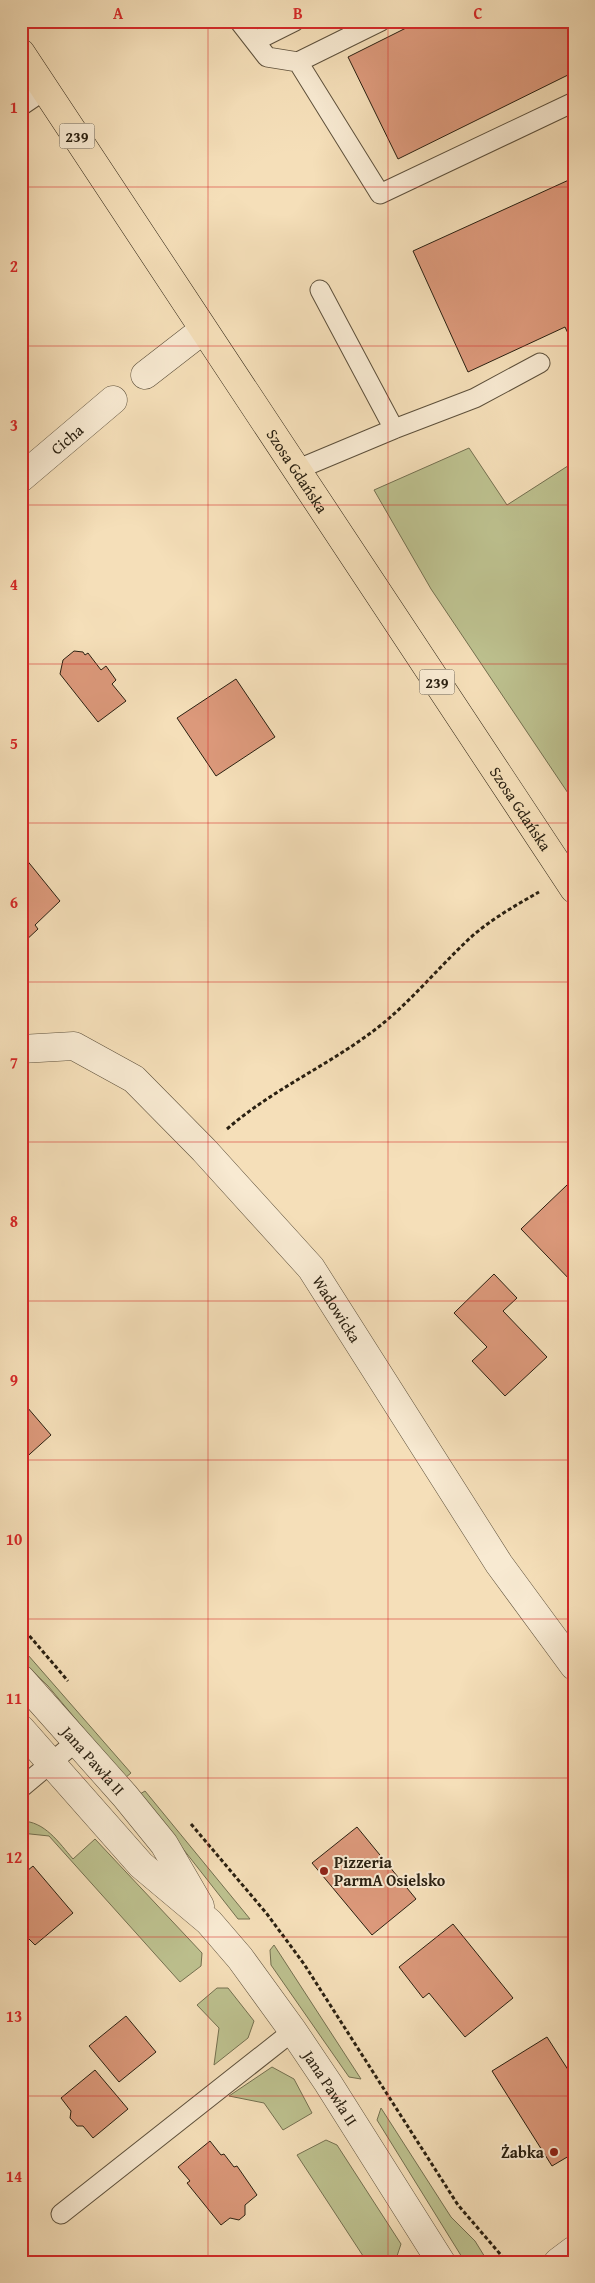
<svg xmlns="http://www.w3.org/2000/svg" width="595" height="2283" viewBox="0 0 595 2283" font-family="'Gentium Book Plus',serif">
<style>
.green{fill:#bdc18f;stroke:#747050}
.building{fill:#dc997b;stroke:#2a2011}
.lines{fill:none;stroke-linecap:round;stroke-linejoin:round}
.lane-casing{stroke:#5d503b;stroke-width:21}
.street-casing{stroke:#5d503b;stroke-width:29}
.primary-casing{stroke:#2a2011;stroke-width:29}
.path{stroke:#2a2011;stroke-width:3;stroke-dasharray:4 2.5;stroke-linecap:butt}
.lane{stroke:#f8ead2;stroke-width:19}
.street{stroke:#f8ead2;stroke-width:28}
.primary{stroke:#f5dfb9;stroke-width:28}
.grid{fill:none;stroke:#d62828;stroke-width:1;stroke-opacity:0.55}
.poi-dot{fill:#8f2418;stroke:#f8ead2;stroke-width:2}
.labels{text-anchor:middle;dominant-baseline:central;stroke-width:4;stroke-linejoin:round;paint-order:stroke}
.shield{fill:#f8ead2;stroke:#685d4b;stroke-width:1}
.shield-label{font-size:15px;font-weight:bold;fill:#2a2011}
.street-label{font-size:16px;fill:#2a2011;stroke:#f8ead2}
.poi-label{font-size:16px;font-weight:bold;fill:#2a2011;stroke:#f8ead2;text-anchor:start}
.neatline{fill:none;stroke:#d62828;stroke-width:2}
.grid-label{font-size:16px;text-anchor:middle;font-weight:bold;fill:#d62828}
</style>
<rect width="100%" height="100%" fill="#f5dfb9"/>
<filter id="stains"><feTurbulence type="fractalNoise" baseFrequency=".004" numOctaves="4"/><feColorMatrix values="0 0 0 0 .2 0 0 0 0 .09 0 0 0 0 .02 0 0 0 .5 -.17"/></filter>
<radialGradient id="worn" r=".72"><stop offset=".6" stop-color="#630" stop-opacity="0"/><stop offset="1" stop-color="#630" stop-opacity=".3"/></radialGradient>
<path class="green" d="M 469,448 L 507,505 L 574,462 L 574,802 L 431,589 L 374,490 Z
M 21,1647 L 131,1773 L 125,1778 L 48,1686 L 21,1660 Z
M 145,1791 L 250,1919 L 238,1919 L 140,1794 Z
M 21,1821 C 45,1821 59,1843 73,1859 L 95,1839 L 202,1953 L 201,1966 L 180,1982 L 49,1836 L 21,1833 Z
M 274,1945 L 361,2079 L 349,2077 L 271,1965 L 270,1950 Z
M 217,1988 L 228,1988 L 254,2021 L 248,2038 L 214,2065 L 219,2028 L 197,2005 Z
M 272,2067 L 294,2079 L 312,2113 L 283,2130 L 264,2103 L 229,2096 Z
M 381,2108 L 451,2217 L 475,2241 L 488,2262 L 465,2262 L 377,2120 Z
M 326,2140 L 337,2145 L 401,2244 L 395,2262 L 367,2262 L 297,2155 Z"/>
<path class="building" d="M 420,21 L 574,21 L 574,72 L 398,159 L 348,57 Z
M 571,179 L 574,185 L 574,346 L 565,327 L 468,372 L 413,251 Z
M 74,651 L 83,652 L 85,655 L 88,653 L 101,670 L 106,666 L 116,680 L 112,684 L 126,701 L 98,722 L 60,674 L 63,660 Z
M 236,679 L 275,737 L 216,776 L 177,718 Z
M 21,853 L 60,901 L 35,925 L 38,929 L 23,943 Z
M 567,1185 L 574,1193 L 574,1284 L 521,1229 Z
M 494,1274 L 517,1298 L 503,1311 L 547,1357 L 505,1396 L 472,1361 L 487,1347 L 454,1313 Z
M 21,1400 L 51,1435 L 21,1462 Z
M 357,1827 L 416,1899 L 372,1935 L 312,1863 Z
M 33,1866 L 73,1913 L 35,1945 L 29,1939 L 21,1946 L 21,1876 Z
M 453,1924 L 513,1998 L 465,2037 L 429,1993 L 423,1998 L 399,1967 Z
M 126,2016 L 156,2052 L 119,2082 L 89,2046 Z
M 547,2037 L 574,2079 L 574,2153 L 552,2166 L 492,2071 Z
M 95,2070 L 128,2109 L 93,2138 L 83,2126 L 77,2126 L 70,2118 L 71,2111 L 61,2098 Z
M 210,2141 L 221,2155 L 224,2154 L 234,2167 L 237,2166 L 257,2195 L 245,2205 L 245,2215 L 239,2220 L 230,2218 L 221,2225 L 187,2183 L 190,2181 L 178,2167 Z"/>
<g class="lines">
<defs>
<path id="lane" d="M 239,21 L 267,57 L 298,62 L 381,21
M 255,41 L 295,21
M 298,62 L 380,194 L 574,102
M 21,106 L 46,89
M 320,290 L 394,429
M 296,470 L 394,429 L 475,398 L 540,363
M 21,1788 L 77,1741
M 61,2214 L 293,2031"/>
<g id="street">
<path d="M 145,375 L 203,330"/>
<path id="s1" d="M 21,478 L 113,400"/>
<path id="s2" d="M 21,1049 L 74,1046 L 134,1079 L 204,1150 L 311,1268 L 499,1564 L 574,1666"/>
<path id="s3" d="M 21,1679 L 125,1796 L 164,1844 L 200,1906"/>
<path id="s4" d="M 21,1729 L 141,1865 L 209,1922 L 240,1958 L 293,2031 L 328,2083 L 441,2262"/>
<path d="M 558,2262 L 574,2250"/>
</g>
<g id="primary">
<path id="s5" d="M 21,53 L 574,889"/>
</g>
</defs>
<use href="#lane" class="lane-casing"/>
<use href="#street" class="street-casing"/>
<use href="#primary" class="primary-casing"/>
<path class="path" d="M 227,1129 C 274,1088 332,1064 381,1025 C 413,999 439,967 470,938 C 490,920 516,905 539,892
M 21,1626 L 68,1681
M 191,1824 L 267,1914 L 304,1964 L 458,2205 L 507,2262"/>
<use href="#lane" class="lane"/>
<use href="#street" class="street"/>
<use href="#primary" class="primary"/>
</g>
<path class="grid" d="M 208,21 L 208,2262M 388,21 L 388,2262M 21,187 L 574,187M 21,346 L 574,346M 21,505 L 574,505M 21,664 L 574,664M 21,823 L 574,823M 21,982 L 574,982M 21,1142 L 574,1142M 21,1301 L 574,1301M 21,1460 L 574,1460M 21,1619 L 574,1619M 21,1778 L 574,1778M 21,1937 L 574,1937M 21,2096 L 574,2096"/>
<g class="poi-dot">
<circle cx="324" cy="1871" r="5"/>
<circle cx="554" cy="2152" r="5"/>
</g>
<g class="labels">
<g class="shield">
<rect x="59.5" y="123.5" width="35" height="25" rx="4"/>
<rect x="419.5" y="669.5" width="35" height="25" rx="4"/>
</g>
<g class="shield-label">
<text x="77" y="136">239</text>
<text x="437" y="682">239</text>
</g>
<g class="street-label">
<text stroke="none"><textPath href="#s1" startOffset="60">Cicha</textPath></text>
<text stroke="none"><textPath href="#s5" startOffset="501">Szosa Gdańska</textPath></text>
<text stroke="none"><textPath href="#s5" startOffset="906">Szosa Gdańska</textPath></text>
<text stroke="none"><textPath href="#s2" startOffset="429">Wadowicka</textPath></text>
<text stroke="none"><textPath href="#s3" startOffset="109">Jana Pawła II</textPath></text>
<text stroke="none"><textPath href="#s4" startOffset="476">Jana Pawła II</textPath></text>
</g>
<g class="poi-label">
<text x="334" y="1862">Pizzeria<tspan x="334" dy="18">ParmA Osielsko</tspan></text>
<text x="544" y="2152" text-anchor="end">Żabka</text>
</g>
</g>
<rect width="595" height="2283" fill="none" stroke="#f5dfb9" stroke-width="55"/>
<rect x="28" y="28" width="540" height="2228" class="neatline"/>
<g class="grid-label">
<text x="118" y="19">A</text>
<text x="298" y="19">B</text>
<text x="478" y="19">C</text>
<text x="14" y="113">1</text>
<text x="14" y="272">2</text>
<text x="14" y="431">3</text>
<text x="14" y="590">4</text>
<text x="14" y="749">5</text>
<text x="14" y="908">6</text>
<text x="14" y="1068">7</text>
<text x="14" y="1227">8</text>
<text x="14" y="1386">9</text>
<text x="14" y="1545">10</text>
<text x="14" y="1704">11</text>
<text x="14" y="1863">12</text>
<text x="14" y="2022">13</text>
<text x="14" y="2182">14</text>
</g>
<rect width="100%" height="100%" filter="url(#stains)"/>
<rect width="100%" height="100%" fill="url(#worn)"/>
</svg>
